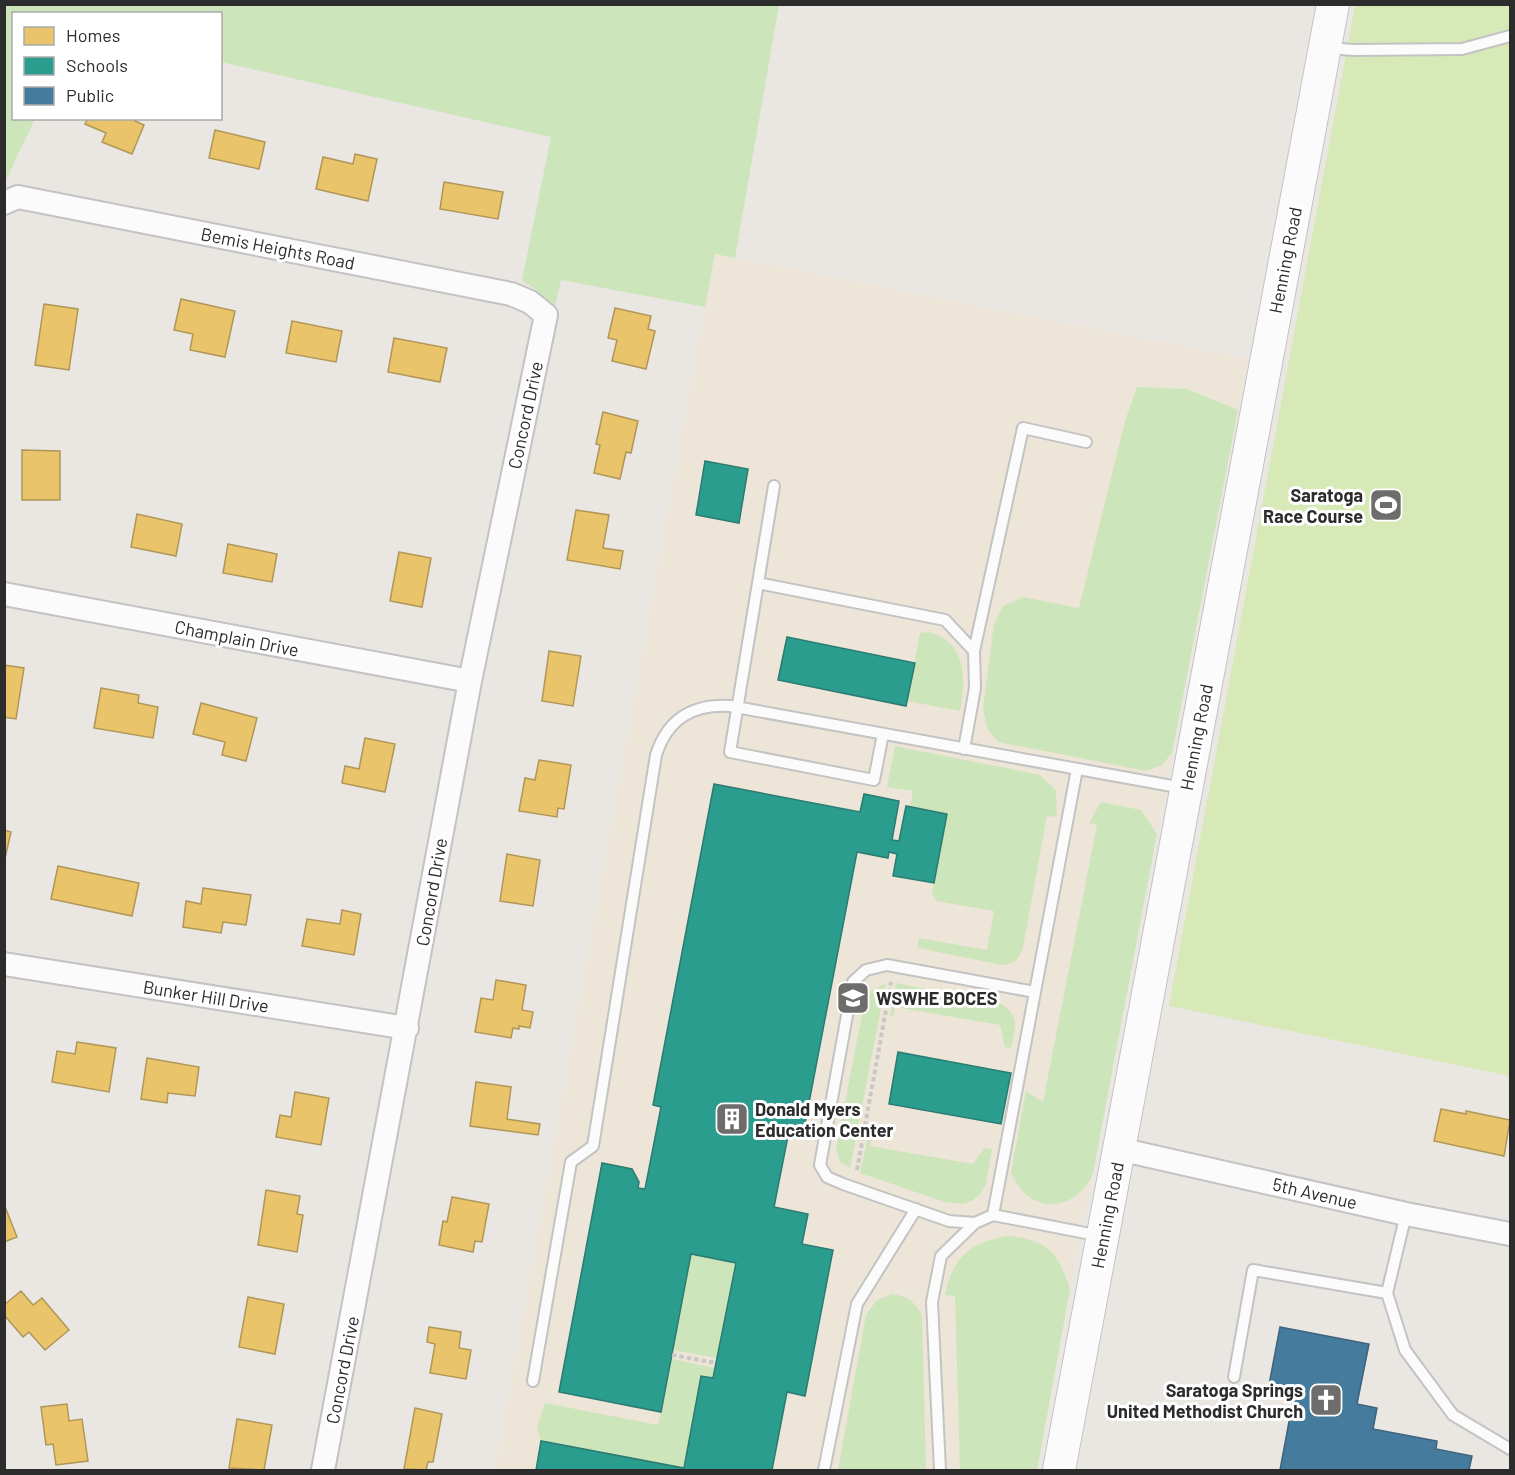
<svg xmlns="http://www.w3.org/2000/svg" width="1515" height="1475" viewBox="0 0 1515 1475" font-family="Barlow,sans-serif">
<style>
.education{fill:#ede5d7}
.green{fill:#cde5bb}
.pitch{fill:#d8e9b8}
.homes{fill:#e9c46a;stroke:#b09657;stroke-width:1.5}
.schools{fill:#2a9d8f;stroke:#2b7b71;stroke-width:1.5}
.public{fill:#457b9d;stroke:#3e637b;stroke-width:1.5}
.lines{fill:none;stroke-linecap:round;stroke-linejoin:round}
.lane-casing{stroke:#c4c3c3;stroke-width:14}
.street-casing{stroke:#c4c3c3;stroke-width:26}
.secondary-casing{stroke:#c4c3c3;stroke-width:34}
.path{stroke:#c8c8c7;stroke-width:4;stroke-dasharray:4.5 3;stroke-linecap:butt}
.lane{stroke:#fcfbfb;stroke-width:10}
.street{stroke:#fcfbfb;stroke-width:22}
.secondary{stroke:#fcfbfb;stroke-width:32}
.labels{text-anchor:middle;dominant-baseline:central;stroke-width:6;stroke-linejoin:round;paint-order:stroke}
.street-label{font-size:18px;fill:#2c2c2c;stroke:#fff}
.poi-label{font-size:18px;font-weight:bold;fill:#2c2c2c;stroke:#fff;text-anchor:end}
</style>
<rect width="100%" height="100%" fill="#eae6e2"/>
<path class="education" d="M 715,254 L 1248,359 L 1070,1289 L 1038,1470 L 495,1470 Z"/>
<path class="green" d="M 5,5 L 779,5 L 735,258 L 715,254 L 705,307 L 561,280 L 553,315 L 540,293 L 522,280 L 551,137 L 221,62 L 220,14 L 14,14 L 14,118 L 35,119 L 5,182 Z
M 1137,387 L 1187,389 L 1238,410 L 1172,753 L 1162,765 L 1146,771 L 998,742 L 987,728 L 983,708 L 994,624 L 1003,606 L 1023,597 L 1079,608 L 1125,421 Z
M 929,632 C 967,643 966,678 960,711 L 907,701 L 920,633 Z
M 895,746 L 1040,775 L 1056,790 L 1057,817 L 1047,816 L 1023,947 C 1019,959 1015,964 1002,965 L 918,948 L 919,938 L 987,950 L 994,911 L 936,901 L 932,892 L 947,814 L 910,807 L 913,791 L 887,787 Z
M 1101,802 L 1141,810 L 1157,834 L 1093,1173 C 1076,1214 1027,1215 1011,1172 L 1026,1091 L 1043,1102 L 1097,825 L 1089,823 Z
M 886,983 L 850,1168 L 840,1162 L 836,1149 L 864,1004 L 869,992 Z
M 896,983 L 1001,1004 C 1021,1016 1015,1029 1011,1048 L 1005,1047 L 1000,1025 L 895,1007 L 893,1017 L 890,1016 Z
M 868,1136 L 871,1138 L 870,1146 L 973,1164 L 984,1148 L 992,1149 L 986,1184 L 981,1193 L 973,1200 L 964,1204 L 945,1202 L 860,1173 Z
M 1009,1236 C 1048,1240 1058,1253 1070,1289 L 1037,1470 L 960,1470 L 955,1296 L 945,1295 C 952,1258 971,1241 1009,1236 Z
M 691,1254 L 736,1263 L 717,1358 L 673,1350 Z
M 892,1294 C 907,1296 916,1302 922,1316 L 926,1470 L 838,1470 L 866,1315 L 876,1301 Z
M 671,1359 L 715,1368 L 713,1378 L 701,1376 L 684,1468 L 541,1441 L 537,1427 L 545,1403 L 658,1425 Z"/>
<path class="pitch" d="M 1355,5 L 1510,5 L 1510,1076 L 1169,1006 Z"/>
<path class="homes" d="M 88,118 L 136,118 L 135,121 L 144,125 L 132,154 L 102,142 L 106,133 L 85,124 Z
M 215,130 L 265,142 L 259,169 L 209,158 Z
M 355,154 L 377,159 L 368,201 L 316,189 L 323,157 L 353,164 Z
M 444,182 L 503,192 L 498,219 L 440,209 Z
M 181,299 L 235,311 L 225,357 L 190,350 L 193,334 L 174,330 Z
M 44,304 L 78,309 L 69,370 L 35,365 Z
M 615,308 L 651,316 L 648,329 L 655,331 L 646,369 L 612,361 L 617,340 L 608,338 Z
M 292,321 L 342,331 L 336,362 L 286,353 Z
M 394,338 L 447,348 L 440,382 L 388,372 Z
M 603,412 L 638,421 L 631,453 L 626,452 L 620,479 L 594,473 L 600,445 L 596,444 Z
M 22,450 L 60,451 L 60,500 L 22,500 Z
M 576,510 L 609,515 L 603,548 L 623,551 L 620,569 L 567,560 Z
M 137,514 L 182,524 L 176,556 L 131,547 Z
M 228,544 L 277,554 L 272,582 L 223,573 Z
M 399,552 L 431,558 L 422,607 L 390,601 Z
M 549,651 L 581,656 L 573,706 L 542,701 Z
M 4,665 L 24,668 L 16,719 L 4,717 Z
M 101,688 L 139,695 L 138,703 L 158,707 L 153,738 L 94,728 Z
M 201,703 L 257,718 L 246,761 L 222,755 L 225,742 L 193,734 Z
M 365,738 L 395,744 L 385,792 L 342,783 L 345,766 L 359,769 Z
M 539,760 L 571,765 L 564,809 L 558,808 L 557,817 L 519,811 L 525,778 L 535,780 Z
M 4,830 L 11,832 L 4,863 Z
M 507,854 L 540,860 L 533,906 L 500,901 Z
M 58,866 L 139,883 L 132,916 L 51,899 Z
M 203,888 L 251,895 L 246,925 L 223,922 L 221,933 L 183,927 L 186,901 L 201,904 Z
M 342,910 L 361,914 L 354,955 L 302,946 L 307,919 L 340,924 Z
M 496,980 L 526,985 L 522,1010 L 533,1012 L 530,1028 L 519,1026 L 519,1029 L 513,1028 L 511,1038 L 475,1032 L 481,998 L 493,1000 Z
M 77,1042 L 116,1048 L 109,1092 L 52,1082 L 57,1051 L 75,1054 Z
M 147,1058 L 199,1067 L 195,1096 L 168,1093 L 167,1103 L 141,1099 Z
M 476,1082 L 511,1087 L 507,1119 L 540,1124 L 538,1135 L 470,1126 Z
M 295,1092 L 329,1098 L 321,1145 L 276,1137 L 280,1115 L 291,1117 Z
M 1441,1109 L 1466,1114 L 1466,1111 L 1510,1120 L 1504,1156 L 1434,1141 Z
M 266,1190 L 300,1196 L 297,1214 L 303,1215 L 297,1252 L 258,1245 Z
M 452,1197 L 489,1204 L 482,1242 L 475,1241 L 473,1252 L 439,1245 L 443,1221 L 447,1222 Z
M 4,1204 L 17,1237 L 4,1242 Z
M 21,1291 L 33,1305 L 42,1298 L 69,1330 L 45,1350 L 29,1332 L 23,1337 L 4,1315 L 4,1305 Z
M 248,1297 L 284,1304 L 275,1354 L 239,1347 Z
M 429,1327 L 461,1332 L 459,1348 L 471,1350 L 466,1379 L 430,1373 L 435,1344 L 427,1342 Z
M 67,1404 L 69,1421 L 82,1419 L 88,1461 L 56,1465 L 53,1444 L 46,1445 L 41,1407 Z
M 415,1408 L 442,1414 L 433,1462 L 428,1462 L 426,1470 L 404,1469 Z
M 237,1419 L 272,1425 L 264,1470 L 229,1468 Z"/>
<path class="schools" d="M 705,461 L 748,469 L 739,523 L 696,515 Z
M 787,637 L 915,663 L 906,706 L 778,680 Z
M 714,784 L 860,812 L 864,794 L 899,801 L 892,840 L 899,841 L 906,806 L 947,814 L 934,883 L 893,876 L 897,854 L 889,852 L 888,858 L 857,852 L 803,1134 L 789,1131 L 774,1207 L 808,1214 L 802,1244 L 833,1250 L 805,1396 L 787,1392 L 772,1470 L 536,1470 L 541,1441 L 684,1468 L 701,1376 L 713,1378 L 736,1263 L 691,1254 L 661,1412 L 559,1392 L 602,1163 L 632,1169 L 639,1182 L 638,1188 L 645,1189 L 661,1107 L 653,1105 Z
M 898,1052 L 1011,1073 L 1001,1124 L 889,1104 Z"/>
<path class="public" d="M 1280,1327 L 1369,1344 L 1357,1404 L 1377,1408 L 1373,1429 L 1437,1441 L 1436,1449 L 1472,1456 L 1469,1470 L 1280,1470 L 1294,1395 L 1268,1390 Z"/>
<g class="lines">
<defs>
<path id="lane" d="M 1327,48 L 1354,50 L 1462,49 L 1510,36
M 758,583 L 774,486
M 883,734 L 874,780 L 730,752 L 758,583 L 945,620 L 974,651
M 964,749 L 975,688 L 974,651 L 1023,428 L 1086,442
M 1035,992 L 887,965 L 866,970 L 853,982 L 820,1165 L 827,1177 L 843,1184 L 949,1221 L 975,1223 L 993,1215 L 1101,1236
M 1406,1214 L 1387,1293 L 1405,1350 L 1453,1415 L 1510,1449
M 993,1215 L 1077,769
M 1234,1377 L 1253,1270 L 1387,1293
M 533,1381 L 571,1162 L 593,1146 L 656,755 C 668,718 693,704 730,706 L 1183,788
M 824,1470 L 857,1304 L 916,1209
M 940,1470 L 932,1302 L 941,1256 L 975,1223"/>
<path id="street" d="M 4,203 L 18,197 L 511,294 L 530,302 L 546,315 L 470,681 L 323,1470
M 4,594 L 470,681
M 4,964 L 407,1028
M 1119,1149 L 1406,1214 L 1510,1234"/>
<path id="secondary" d="M 1059,1470 L 1333,4"/>
</defs>
<use href="#lane" class="lane-casing"/>
<use href="#street" class="street-casing"/>
<use href="#secondary" class="secondary-casing"/>
<path class="path" d="M 857,1170 L 891,982
M 672,1355 L 716,1363"/>
<use href="#lane" class="lane"/>
<use href="#street" class="street"/>
<use href="#secondary" class="secondary"/>
</g>
<defs>
<symbol id="stadium-square" viewBox="-11 -11 22 22"><rect x="-9" y="-9" width="18" height="18" rx="4" fill="#6e6d6c" stroke="#fff"/><path d="M0-5a6.5 5 0 1 0 0 10a6.5 5 0 1 0 0-10ZM-3.5-1.8h7v3.6h-7Z" fill="#fff"/></symbol>
<symbol id="school-square" viewBox="-11 -11 22 22"><rect x="-9" y="-9" width="18" height="18" rx="4" fill="#6e6d6c" stroke="#fff"/><path d="M0-5L7-2L0 1L-7-2ZM-4 1L0 2.5L4 1V4Q0 6-4 4Z" fill="#fff"/></symbol>
<symbol id="building-square" viewBox="-11 -11 22 22"><rect x="-9" y="-9" width="18" height="18" rx="4" fill="#6e6d6c" stroke="#fff"/><path d="M-4-6H4V6H1V3H-1V6H-4ZM-2.5-4.3h1.7v1.8h-1.7ZM.8-4.3h1.7v1.8H.8ZM-2.5-1h1.7V.8h-1.7ZM.8-1h1.7V.8H.8Z" fill="#fff"/></symbol>
<symbol id="church-square" viewBox="-11 -11 22 22"><rect x="-9" y="-9" width="18" height="18" rx="4" fill="#6e6d6c" stroke="#fff"/><path d="M-1.2-6h2.4v3.5h3.3v2.4h-3.3V6h-2.4V-.1h-3.3v-2.4h3.3Z" fill="#fff"/></symbol>
</defs>
<g fill-rule="evenodd">
<use href="#stadium-square" x="1367" y="486" width="38" height="38"/>
<use href="#school-square" x="834" y="979" width="38" height="38"/>
<use href="#building-square" x="713" y="1100" width="38" height="38"/>
<use href="#church-square" x="1307" y="1381" width="38" height="38"/>
</g>
<g class="labels">
<g class="street-label">
<text transform="translate(278 248) rotate(11)">Bemis Heights Road</text>
<text transform="translate(1285 260) rotate(-79)">Henning Road</text>
<text transform="translate(525 415) rotate(-78)">Concord Drive</text>
<text transform="translate(237 638) rotate(11)">Champlain Drive</text>
<text transform="translate(1196 737) rotate(-79)">Henning Road</text>
<text transform="translate(431 892) rotate(-80)">Concord Drive</text>
<text transform="translate(206 996) rotate(9)">Bunker Hill Drive</text>
<text transform="translate(1315 1193) rotate(13)">5th Avenue</text>
<text transform="translate(1107 1215) rotate(-79)">Henning Road</text>
<text transform="translate(342 1370) rotate(-79)">Concord Drive</text>
</g>
<g class="poi-label">
<text x="1363" y="495">Saratoga<tspan x="1363" dy="21">Race Course</tspan></text>
<text x="876" y="998" text-anchor="start">WSWHE BOCES</text>
<text x="755" y="1109" text-anchor="start">Donald Myers<tspan x="755" dy="21">Education Center</tspan></text>
<text x="1303" y="1390">Saratoga Springs<tspan x="1303" dy="21">United Methodist Church</tspan></text>
</g>
</g>
<rect width="1515" height="1475" fill="none" stroke="#2c2c2c" stroke-width="12"/>
<rect x="12" y="12" width="210" height="108" fill="#ffffff" stroke="#ababab" stroke-width="1.5"/>
<rect x="24" y="27" width="30" height="18" fill="#e9c46a" stroke="#ababab" stroke-width="1.5"/>
<text x="66" y="42" font-size="18" fill="#2c2c2c">Homes</text>
<rect x="24" y="57" width="30" height="18" fill="#2a9d8f" stroke="#ababab" stroke-width="1.5"/>
<text x="66" y="72" font-size="18" fill="#2c2c2c">Schools</text>
<rect x="24" y="87" width="30" height="18" fill="#457b9d" stroke="#ababab" stroke-width="1.5"/>
<text x="66" y="102" font-size="18" fill="#2c2c2c">Public</text>
</svg>
